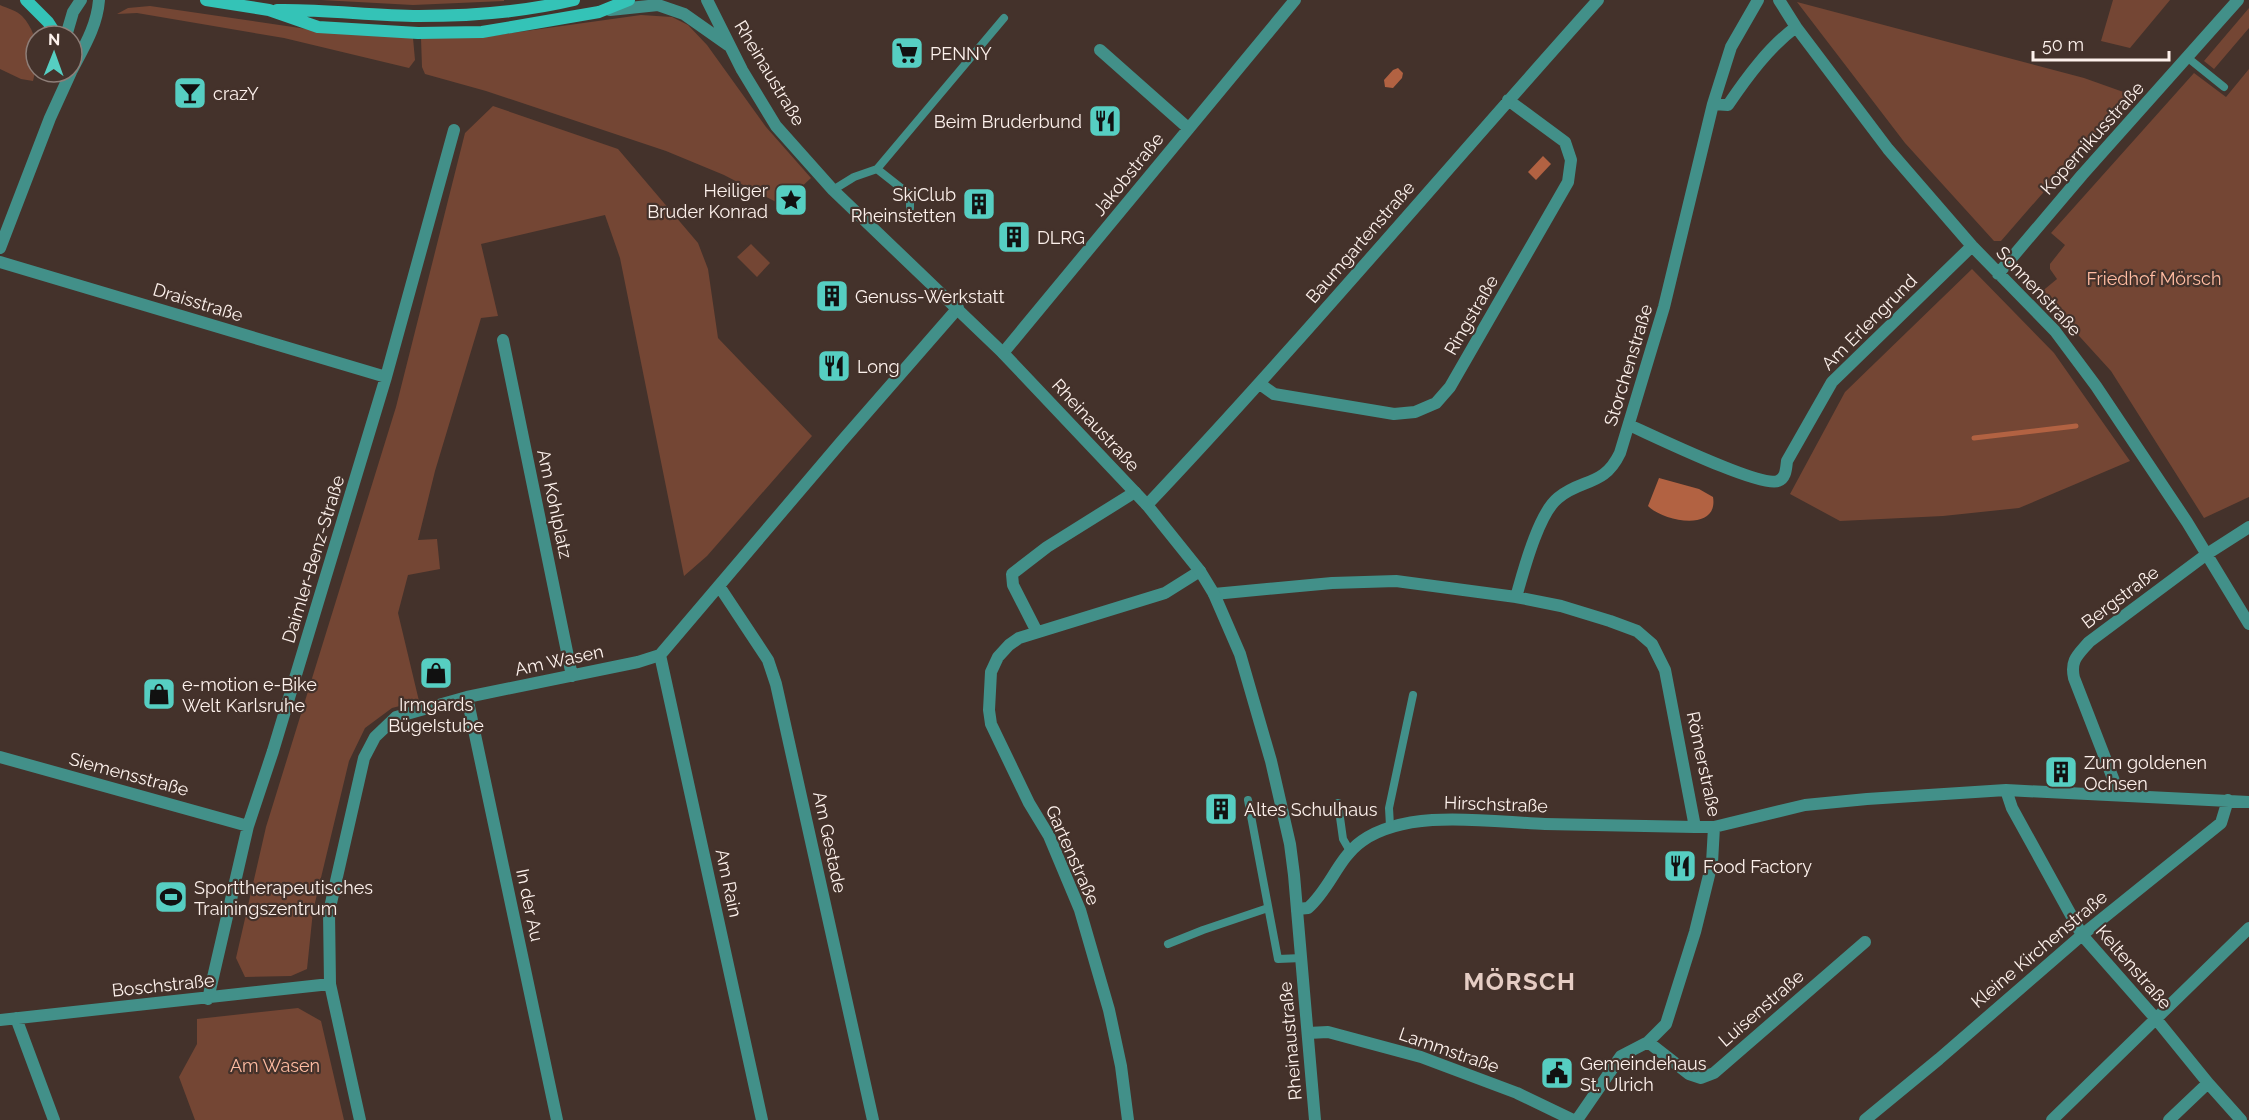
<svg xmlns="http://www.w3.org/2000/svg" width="2249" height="1120" viewBox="0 0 2249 1120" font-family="Raleway,sans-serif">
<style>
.green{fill:#744634}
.water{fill:#b26242}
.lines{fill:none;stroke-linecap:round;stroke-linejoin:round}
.stream{stroke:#b26242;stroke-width:5}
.service{stroke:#429089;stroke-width:8}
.minor{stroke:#429089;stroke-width:12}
.tertiary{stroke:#429089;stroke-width:12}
.secondary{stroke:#34c3b7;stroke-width:12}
.labels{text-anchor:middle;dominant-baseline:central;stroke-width:4.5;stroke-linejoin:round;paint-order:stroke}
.poi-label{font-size:18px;fill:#fdf1ec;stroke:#44322b;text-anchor:start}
.street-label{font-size:18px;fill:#fdf1ec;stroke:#44322b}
.park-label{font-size:18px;fill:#ffbca2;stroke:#44322b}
.district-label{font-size:24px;font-weight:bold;letter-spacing:1.5px;fill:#e5cdc4;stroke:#44322b}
</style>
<rect width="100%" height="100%" fill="#44322b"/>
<path class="green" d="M 321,0 L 504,0 L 504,1 L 413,5 Z
M 2113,0 L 2170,0 L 2130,48 L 2101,41 Z
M 1797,2 L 2084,78 L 2129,94 L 2001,241 L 1994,241 L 1905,143 Z
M 0,5 C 7,8 17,11 22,16 C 39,34 39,58 33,81 L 21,79 L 0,69 Z
M 150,6 L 327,32 L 413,38 L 415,60 L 409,68 L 284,38 L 137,13 L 117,14 L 128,8 Z
M 2249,8 L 2249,28 L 2214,69 L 2204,61 Z
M 641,15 L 672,17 L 688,25 L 707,45 L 766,127 L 811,178 L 782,205 L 724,175 L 666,151 L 486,91 L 425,74 L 422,67 L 421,38 L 476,38 Z
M 2249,69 L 2249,497 L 2204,518 L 2111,371 L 2040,293 L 2057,279 L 2050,269 L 2050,264 L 2065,245 L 2051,233 L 2194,73 L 2226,97 Z
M 493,106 L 618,149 L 698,243 L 708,269 L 718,338 L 812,436 L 707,556 L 684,576 L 620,258 L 605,215 L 481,244 L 498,316 L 481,318 L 435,471 L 418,540 L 437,539 L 440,569 L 408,575 L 398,613 L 419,701 L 392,708 L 365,728 L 349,761 L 313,911 L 307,969 L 291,976 L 245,977 L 236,958 L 266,827 L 396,407 L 465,133 Z
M 751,244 L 770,263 L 757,277 L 737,257 Z
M 1972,269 L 2054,353 L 2130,461 L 2019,508 L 1943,516 L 1840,521 L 1790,494 L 1845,392 Z
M 298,1008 L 321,1021 L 344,1120 L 195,1120 L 179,1077 L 197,1044 L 197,1019 Z"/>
<path class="water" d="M 1398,68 L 1403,73 L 1402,78 L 1393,88 L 1385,87 L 1384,80 L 1393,70 Z
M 1543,156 L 1551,164 L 1536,180 L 1528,172 Z
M 1659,478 L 1699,489 L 1713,497 C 1719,533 1662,521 1648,506 Z"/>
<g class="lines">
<path class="stream" d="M 1974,438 L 2076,426"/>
<path class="service" d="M 2188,58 L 2224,87
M 877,169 L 910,195 L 910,208
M 833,190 L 854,177 L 877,169 L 1004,18
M 1248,800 L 1278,959 L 1302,958
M 1338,803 L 1343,839 L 1350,851
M 1390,826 L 1389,808 L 1413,695
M 1168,944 L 1203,930 L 1268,908"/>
<path class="minor" d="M 1779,0 L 1796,27 L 1888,149 L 1972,246 L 2055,331 L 2096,386 L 2187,522 L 2249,624
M 66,36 L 73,12 L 81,0
M 1100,50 L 1188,128
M 72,70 C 84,47 97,26 99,0
M 1713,104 L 1728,105 C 1747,77 1769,47 1796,27
M 0,248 L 50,118 L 71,72
M 0,262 L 386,377
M 1998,274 L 2082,175 L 2238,0
M 503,340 L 572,676
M 1003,353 L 1295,0
M 1260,384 L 1274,394 L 1394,414 L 1415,412 L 1436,403 L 1450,387 L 1568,182 L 1571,160 L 1565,142 L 1508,100
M 1629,425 C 1652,435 1760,488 1778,481 C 1786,478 1786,469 1787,461 L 1832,382 L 1972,246
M 1147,505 C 1302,341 1447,168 1598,0
M 719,586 L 768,660 L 776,684 L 873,1120
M 1214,594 L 1332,583 L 1396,581 L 1516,597 L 1561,606 L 1610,621 L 1637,631 L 1652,644 L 1665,670 L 1695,827 L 1714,827 L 1805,805 L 1867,799 L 2006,790 L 2249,802
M 1516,597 C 1523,573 1538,514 1558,498 C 1582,478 1604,487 1620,453 L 1664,307 L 1713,104 L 1731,47 L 1758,0
M 1037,632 L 1013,585 L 1012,574 L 1047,547 L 1135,492
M 660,655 L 762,1120
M 467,697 L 557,1120
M 0,757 L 248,826
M 2006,790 L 2012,808 L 2082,935 L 2156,1019 L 2208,1083 L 2241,1120
M 2115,794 L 2114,781 L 2074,678 C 2070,660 2078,655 2089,642 L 2207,554 L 2249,527
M 1297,909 L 1308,908 C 1330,889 1338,858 1362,841 C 1409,808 1490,822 1545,824 C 1595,825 1645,826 1695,827
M 208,999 L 248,826 L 273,751 L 386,377 L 454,130
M 16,1018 L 54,1120
M 0,1020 L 330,984
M 1308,1033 L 1328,1032 L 1421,1057 L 1517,1093 L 1573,1120
M 1648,1042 L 1689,1074 L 1701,1078 L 1714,1073 L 1865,942
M 360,1120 L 330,984 L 329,912 L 364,758 L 375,737 L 396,717 L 467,697 L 638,662 L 660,655 L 842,441 L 958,308
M 1128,1120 L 1121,1066 L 1109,1010 L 1080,910 L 1049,836 L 1029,803 L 991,724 L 989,710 L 991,672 L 998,657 L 1009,645 L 1019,638 L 1165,593 L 1200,571
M 1577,1120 L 1621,1056 L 1648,1042 L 1666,1024 L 1695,932 L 1712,863 L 1714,827
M 1865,1120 L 1939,1059 L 2082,935 L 2221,823 L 2228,800
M 2052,1120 L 2249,928
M 2169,1120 L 2208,1083"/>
<path class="tertiary" d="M 707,0 L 742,70 L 776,126 L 833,190 L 1003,353 L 1147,505 L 1200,571 L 1214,594 L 1240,654 L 1271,761 L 1290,844 L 1294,875 L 1315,1120
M 610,10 L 658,5 L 684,14 L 728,45"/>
<path class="secondary" d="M 26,0 L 48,22 L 57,36
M 206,0 L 269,10 L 318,27 L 418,33 L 482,32 L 599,12 L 629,0
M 277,10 C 325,9 372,16 419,16 C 472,16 524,12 574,0"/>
</g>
<defs>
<symbol id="supermarket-square" viewBox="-11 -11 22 22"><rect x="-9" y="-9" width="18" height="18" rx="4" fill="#56cec2" stroke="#44322b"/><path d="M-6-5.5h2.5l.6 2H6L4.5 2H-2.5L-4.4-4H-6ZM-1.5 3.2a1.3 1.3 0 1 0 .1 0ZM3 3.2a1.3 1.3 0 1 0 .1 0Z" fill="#111"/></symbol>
<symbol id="bar-square" viewBox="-11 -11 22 22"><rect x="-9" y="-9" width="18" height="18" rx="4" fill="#56cec2" stroke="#44322b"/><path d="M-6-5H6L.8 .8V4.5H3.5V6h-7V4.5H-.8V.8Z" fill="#111"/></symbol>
<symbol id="restaurant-square" viewBox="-11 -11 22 22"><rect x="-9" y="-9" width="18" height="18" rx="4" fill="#56cec2" stroke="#44322b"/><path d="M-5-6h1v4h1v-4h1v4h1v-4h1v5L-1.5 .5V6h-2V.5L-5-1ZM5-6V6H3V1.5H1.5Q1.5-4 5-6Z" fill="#111"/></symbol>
<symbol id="sight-square" viewBox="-11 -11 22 22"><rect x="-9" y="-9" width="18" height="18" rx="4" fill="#56cec2" stroke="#44322b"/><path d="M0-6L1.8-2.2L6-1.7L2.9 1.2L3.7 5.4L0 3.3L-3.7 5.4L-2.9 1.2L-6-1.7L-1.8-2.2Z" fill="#111"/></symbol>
<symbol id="building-square" viewBox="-11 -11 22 22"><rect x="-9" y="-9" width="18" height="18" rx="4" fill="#56cec2" stroke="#44322b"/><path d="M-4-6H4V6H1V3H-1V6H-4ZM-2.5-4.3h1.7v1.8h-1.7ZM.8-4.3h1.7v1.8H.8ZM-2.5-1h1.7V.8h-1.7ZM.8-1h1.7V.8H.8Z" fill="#111"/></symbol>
<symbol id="shop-square" viewBox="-11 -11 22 22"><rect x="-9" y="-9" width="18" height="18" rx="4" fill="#56cec2" stroke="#44322b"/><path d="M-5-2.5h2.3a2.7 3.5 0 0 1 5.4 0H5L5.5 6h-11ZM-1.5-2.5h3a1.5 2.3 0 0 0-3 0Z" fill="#111"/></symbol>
<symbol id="stadium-square" viewBox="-11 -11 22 22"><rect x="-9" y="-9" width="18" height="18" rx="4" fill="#56cec2" stroke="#44322b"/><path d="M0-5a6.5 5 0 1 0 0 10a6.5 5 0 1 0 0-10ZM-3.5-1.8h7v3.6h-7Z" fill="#111"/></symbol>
<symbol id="civic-square" viewBox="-11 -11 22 22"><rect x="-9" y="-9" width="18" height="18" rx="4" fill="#56cec2" stroke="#44322b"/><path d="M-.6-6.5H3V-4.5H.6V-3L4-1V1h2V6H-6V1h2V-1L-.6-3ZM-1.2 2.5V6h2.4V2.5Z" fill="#111"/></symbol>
</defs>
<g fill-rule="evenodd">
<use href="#supermarket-square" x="888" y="34" width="38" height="38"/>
<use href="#bar-square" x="171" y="74" width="38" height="38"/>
<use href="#restaurant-square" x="1086" y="102" width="38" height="38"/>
<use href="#sight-square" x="772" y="181" width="38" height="38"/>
<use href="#building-square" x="960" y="185" width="38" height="38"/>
<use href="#building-square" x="995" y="218" width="38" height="38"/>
<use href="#building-square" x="813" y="277" width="38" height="38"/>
<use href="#restaurant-square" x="815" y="347" width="38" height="38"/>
<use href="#shop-square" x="417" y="654" width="38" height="38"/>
<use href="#shop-square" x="140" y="675" width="38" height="38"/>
<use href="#building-square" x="2042" y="753" width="38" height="38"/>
<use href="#building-square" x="1202" y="790" width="38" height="38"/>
<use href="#restaurant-square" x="1661" y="847" width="38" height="38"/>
<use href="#stadium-square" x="152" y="878" width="38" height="38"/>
<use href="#civic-square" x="1538" y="1054" width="38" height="38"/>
</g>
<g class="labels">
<g class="poi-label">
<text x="930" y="53">PENNY</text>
<text x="213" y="93">crazY</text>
<text x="1082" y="121" text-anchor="end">Beim Bruderbund</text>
<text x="768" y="190" text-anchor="end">Heiliger<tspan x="768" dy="21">Bruder Konrad</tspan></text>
<text x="956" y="194" text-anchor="end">SkiClub<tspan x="956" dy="21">Rheinstetten</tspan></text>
<text x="1037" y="237">DLRG</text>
<text x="855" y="296">Genuss-Werkstatt</text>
<text x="857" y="366">Long</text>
<text x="182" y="684">e-motion e-Bike<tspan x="182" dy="21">Welt Karlsruhe</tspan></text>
<text x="436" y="704" text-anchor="middle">Irmgards<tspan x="436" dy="21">BügeIstube</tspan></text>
<text x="2084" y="762">Zum goldenen<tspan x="2084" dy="21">Ochsen</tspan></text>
<text x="1244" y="809">Altes Schulhaus</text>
<text x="1703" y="866">Food Factory</text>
<text x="194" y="887">Sporttherapeutisches<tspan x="194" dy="21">Trainingszentrum</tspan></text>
<text x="1580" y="1063">Gemeindehaus<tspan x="1580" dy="21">St. Ulrich</tspan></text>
</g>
<g class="street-label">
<text transform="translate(770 73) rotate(59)">Rheinaustraße</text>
<text transform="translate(2092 138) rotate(-48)">Kopernikusstraße</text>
<text transform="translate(1128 174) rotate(-51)">Jakobstraße</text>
<text transform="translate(1360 242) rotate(-49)">Baumgartenstraße</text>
<text transform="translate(2039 291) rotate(47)">Sonnenstraße</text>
<text transform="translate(198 302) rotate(17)">Draisstraße</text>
<text transform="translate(1471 315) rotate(-60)">Ringstraße</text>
<text transform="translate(1869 322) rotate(-45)">Am Erlengrund</text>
<text transform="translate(1628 365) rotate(-73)">Storchenstraße</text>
<text transform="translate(1096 425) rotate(47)">Rheinaustraße</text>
<text transform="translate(555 504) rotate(78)">Am Kohlplatz</text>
<text transform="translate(313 559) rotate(-73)">Daimler-Benz-Straße</text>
<text transform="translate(2120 597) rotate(-37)">Bergstraße</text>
<text transform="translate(559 660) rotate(-12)">Am Wasen</text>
<text transform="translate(1704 764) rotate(78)">Römerstraße</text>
<text transform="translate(129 774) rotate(15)">Siemensstraße</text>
<text transform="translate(1496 804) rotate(2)">Hirschstraße</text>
<text transform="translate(830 842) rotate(78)">Am Gestade</text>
<text transform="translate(1073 855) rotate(66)">Gartenstraße</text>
<text transform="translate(729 883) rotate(78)">Am Rain</text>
<text transform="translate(530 905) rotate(78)">In der Au</text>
<text transform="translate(2039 949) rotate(-40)">Kleine Kirchenstraße</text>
<text transform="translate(2134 967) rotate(49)">Keltenstraße</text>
<text transform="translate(163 985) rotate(-6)">Boschstraße</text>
<text transform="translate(1761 1008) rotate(-41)">Luisenstraße</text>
<text transform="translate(1290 1041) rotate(-95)">Rheinaustraße</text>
<text transform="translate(1449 1050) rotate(19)">Lammstraße</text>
</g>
<g class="park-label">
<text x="2154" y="278">Friedhof Mörsch</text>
<text x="275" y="1065">Am Wasen</text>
</g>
<g class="district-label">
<text x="1520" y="981">MÖRSCH</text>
</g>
</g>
<g transform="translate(54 54) rotate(1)"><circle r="28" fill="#44322b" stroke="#8e7e78" stroke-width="1.5"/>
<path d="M0-4.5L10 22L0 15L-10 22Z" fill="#56cec2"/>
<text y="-9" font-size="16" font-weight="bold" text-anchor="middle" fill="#fdf1ec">N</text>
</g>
<path d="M2033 51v9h136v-9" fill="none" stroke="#fdf1ec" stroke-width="3"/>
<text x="2042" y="51" font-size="18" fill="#fdf1ec" stroke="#44322b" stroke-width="4.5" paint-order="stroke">50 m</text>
</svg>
